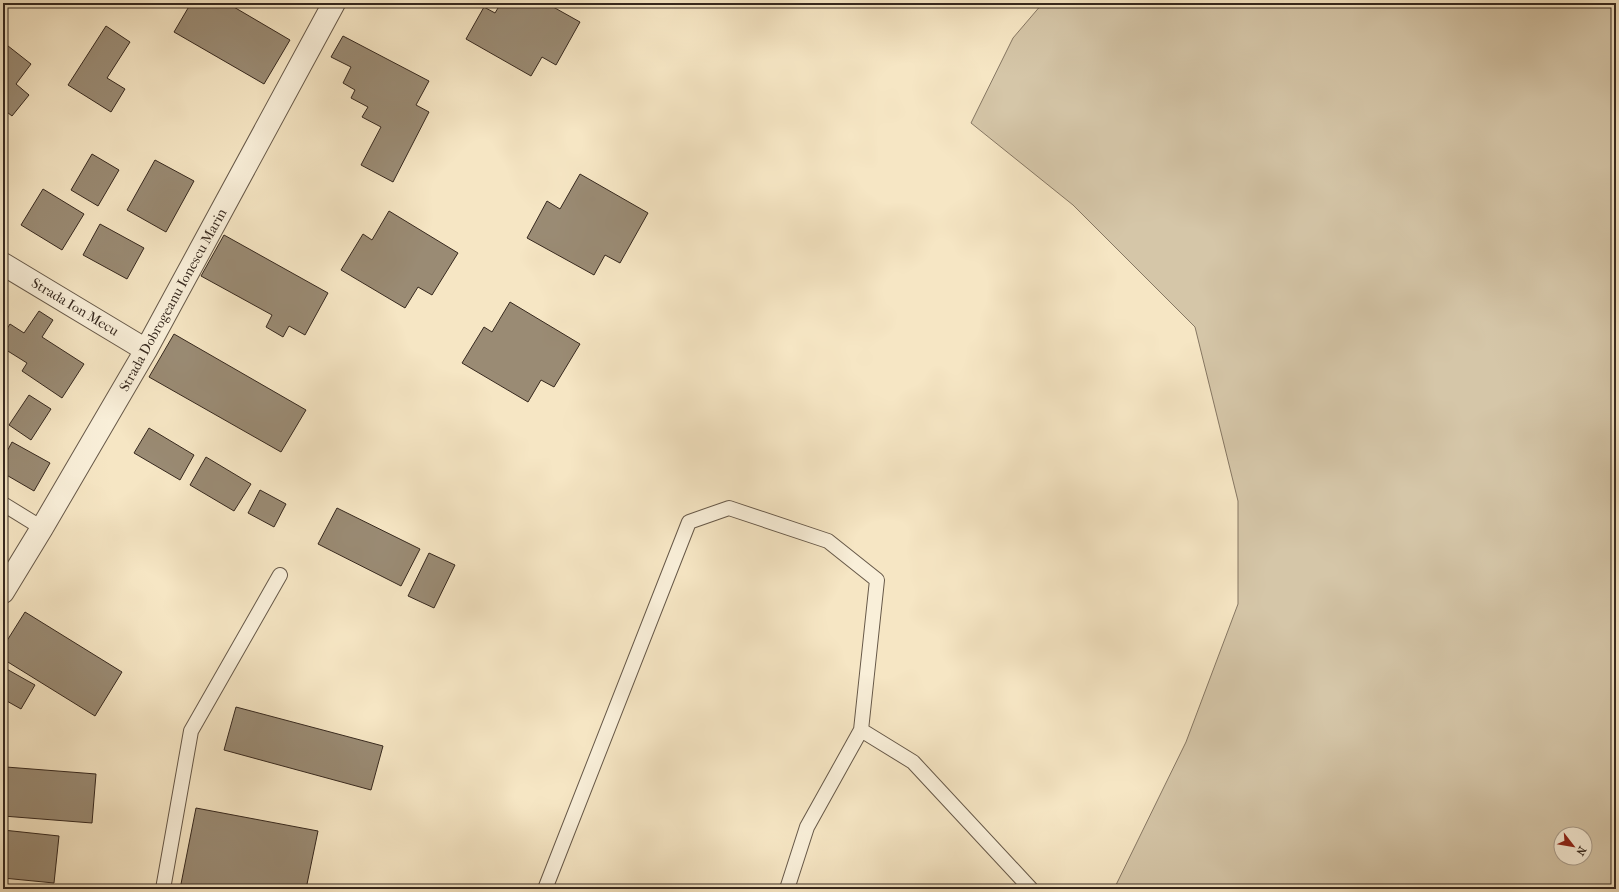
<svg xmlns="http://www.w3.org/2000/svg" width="1619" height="892" viewBox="0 0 1619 892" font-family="'IM FELL French Canon',serif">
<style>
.green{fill:#d5c6a8;stroke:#867763;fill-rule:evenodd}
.building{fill:#9a8b74;stroke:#36281e}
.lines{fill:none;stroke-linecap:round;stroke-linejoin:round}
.service-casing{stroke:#665848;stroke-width:16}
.minor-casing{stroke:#665848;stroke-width:24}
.service{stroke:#f9efd9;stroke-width:14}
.minor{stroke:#f9efd9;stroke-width:22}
.labels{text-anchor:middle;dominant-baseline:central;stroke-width:3;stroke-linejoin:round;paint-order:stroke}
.street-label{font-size:14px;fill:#36281e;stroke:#f9efd9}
</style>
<rect width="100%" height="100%" fill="#f6e6c4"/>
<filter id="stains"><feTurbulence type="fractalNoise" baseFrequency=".005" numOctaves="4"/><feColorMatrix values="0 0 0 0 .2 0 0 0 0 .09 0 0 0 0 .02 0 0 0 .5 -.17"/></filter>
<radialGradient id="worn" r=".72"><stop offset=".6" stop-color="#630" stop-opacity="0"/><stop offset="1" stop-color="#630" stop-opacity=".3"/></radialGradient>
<path class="green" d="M 1055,3 L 1616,3 L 1616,889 L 1114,889 L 1186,742 L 1238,604 L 1238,501 L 1195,327 L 1073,205 L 971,123 L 1013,38 L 1042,4 ZM 1561,834 L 1585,834 L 1585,858 L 1561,858 Z"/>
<path class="building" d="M 191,3 L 227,3 L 290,40 L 264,84 L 174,32 Z
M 501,3 L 546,3 L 580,22 L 556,65 L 542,57 L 531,76 L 466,39 L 484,7 L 495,13 Z
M 106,26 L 130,42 L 107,78 L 125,89 L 111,112 L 68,85 Z
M 343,36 L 429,81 L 416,105 L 429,112 L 393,182 L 361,165 L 381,127 L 362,117 L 368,107 L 351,98 L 355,90 L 343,83 L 351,67 L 331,57 Z
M 3,42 L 31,64 L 16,84 L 29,95 L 12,116 L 3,109 Z
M 92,154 L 119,170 L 98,206 L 71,190 Z
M 155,160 L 194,181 L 166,232 L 127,210 Z
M 580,174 L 648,213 L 620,263 L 605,255 L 594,275 L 527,238 L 547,201 L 560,209 Z
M 43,189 L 84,214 L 62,250 L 21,225 Z
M 389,211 L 458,253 L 432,295 L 418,287 L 405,308 L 341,270 L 363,234 L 372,240 Z
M 100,224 L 144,248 L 127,279 L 83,255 Z
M 224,235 L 328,293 L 305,335 L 289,326 L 283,337 L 266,327 L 272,315 L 201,276 Z
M 510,302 L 580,344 L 554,387 L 541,380 L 528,402 L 462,363 L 484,327 L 492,332 Z
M 39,311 L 53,320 L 42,337 L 84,364 L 62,398 L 22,371 L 27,363 L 3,348 L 3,335 L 10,324 L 24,333 Z
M 174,334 L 306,410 L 281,452 L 149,377 Z
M 29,395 L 51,409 L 31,440 L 9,425 Z
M 149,428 L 194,455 L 180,480 L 134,453 Z
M 12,442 L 50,463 L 34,491 L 3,473 L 3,459 Z
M 206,457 L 251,484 L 234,511 L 190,485 Z
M 260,490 L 286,504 L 274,527 L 248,513 Z
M 337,508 L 420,549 L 401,586 L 318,544 Z
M 429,553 L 455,565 L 434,608 L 408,596 Z
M 25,612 L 122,672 L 95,716 L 3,659 L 3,647 Z
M 3,667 L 35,685 L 21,709 L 5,700 L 3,703 Z
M 236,707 L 383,746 L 371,790 L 224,750 Z
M 6,767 L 96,774 L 92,823 L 3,816 Z
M 196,808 L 318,831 L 306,889 L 180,889 Z
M 3,830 L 59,836 L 54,883 L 3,878 Z"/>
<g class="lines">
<defs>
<path id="service" d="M 3,504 L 42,528
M 163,889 L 191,731 L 280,575
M 545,889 L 689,522 L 729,508 L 828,541 L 877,580 L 861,730 L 913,762 L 1031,889
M 787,889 L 807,827 L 861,730"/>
<path id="minor" d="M 3,264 L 146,350
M 3,592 L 42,528 L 146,350 L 334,3"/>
</defs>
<use href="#service" class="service-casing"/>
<use href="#minor" class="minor-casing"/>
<use href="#service" class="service"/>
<use href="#minor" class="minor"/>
</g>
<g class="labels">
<g class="street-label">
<text transform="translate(173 300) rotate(-61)">Strada Dobrogeanu Ionescu Marin</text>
<text transform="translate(75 307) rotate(31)">Strada Ion Mecu</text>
</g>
</g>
<rect width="1619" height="892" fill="none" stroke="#f6e6c4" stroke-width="16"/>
<rect x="4" y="4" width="1611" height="884" fill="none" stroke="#36281e" stroke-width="2"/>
<rect x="8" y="8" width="1603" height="876" fill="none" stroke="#36281e"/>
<g transform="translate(1573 846) rotate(121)"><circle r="19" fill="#f9efd9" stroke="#ab9f8e"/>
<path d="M0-3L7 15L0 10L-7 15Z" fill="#8f2418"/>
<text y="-6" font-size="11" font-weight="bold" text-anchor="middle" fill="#36281e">N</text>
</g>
<rect width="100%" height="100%" filter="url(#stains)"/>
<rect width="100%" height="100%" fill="url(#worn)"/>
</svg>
